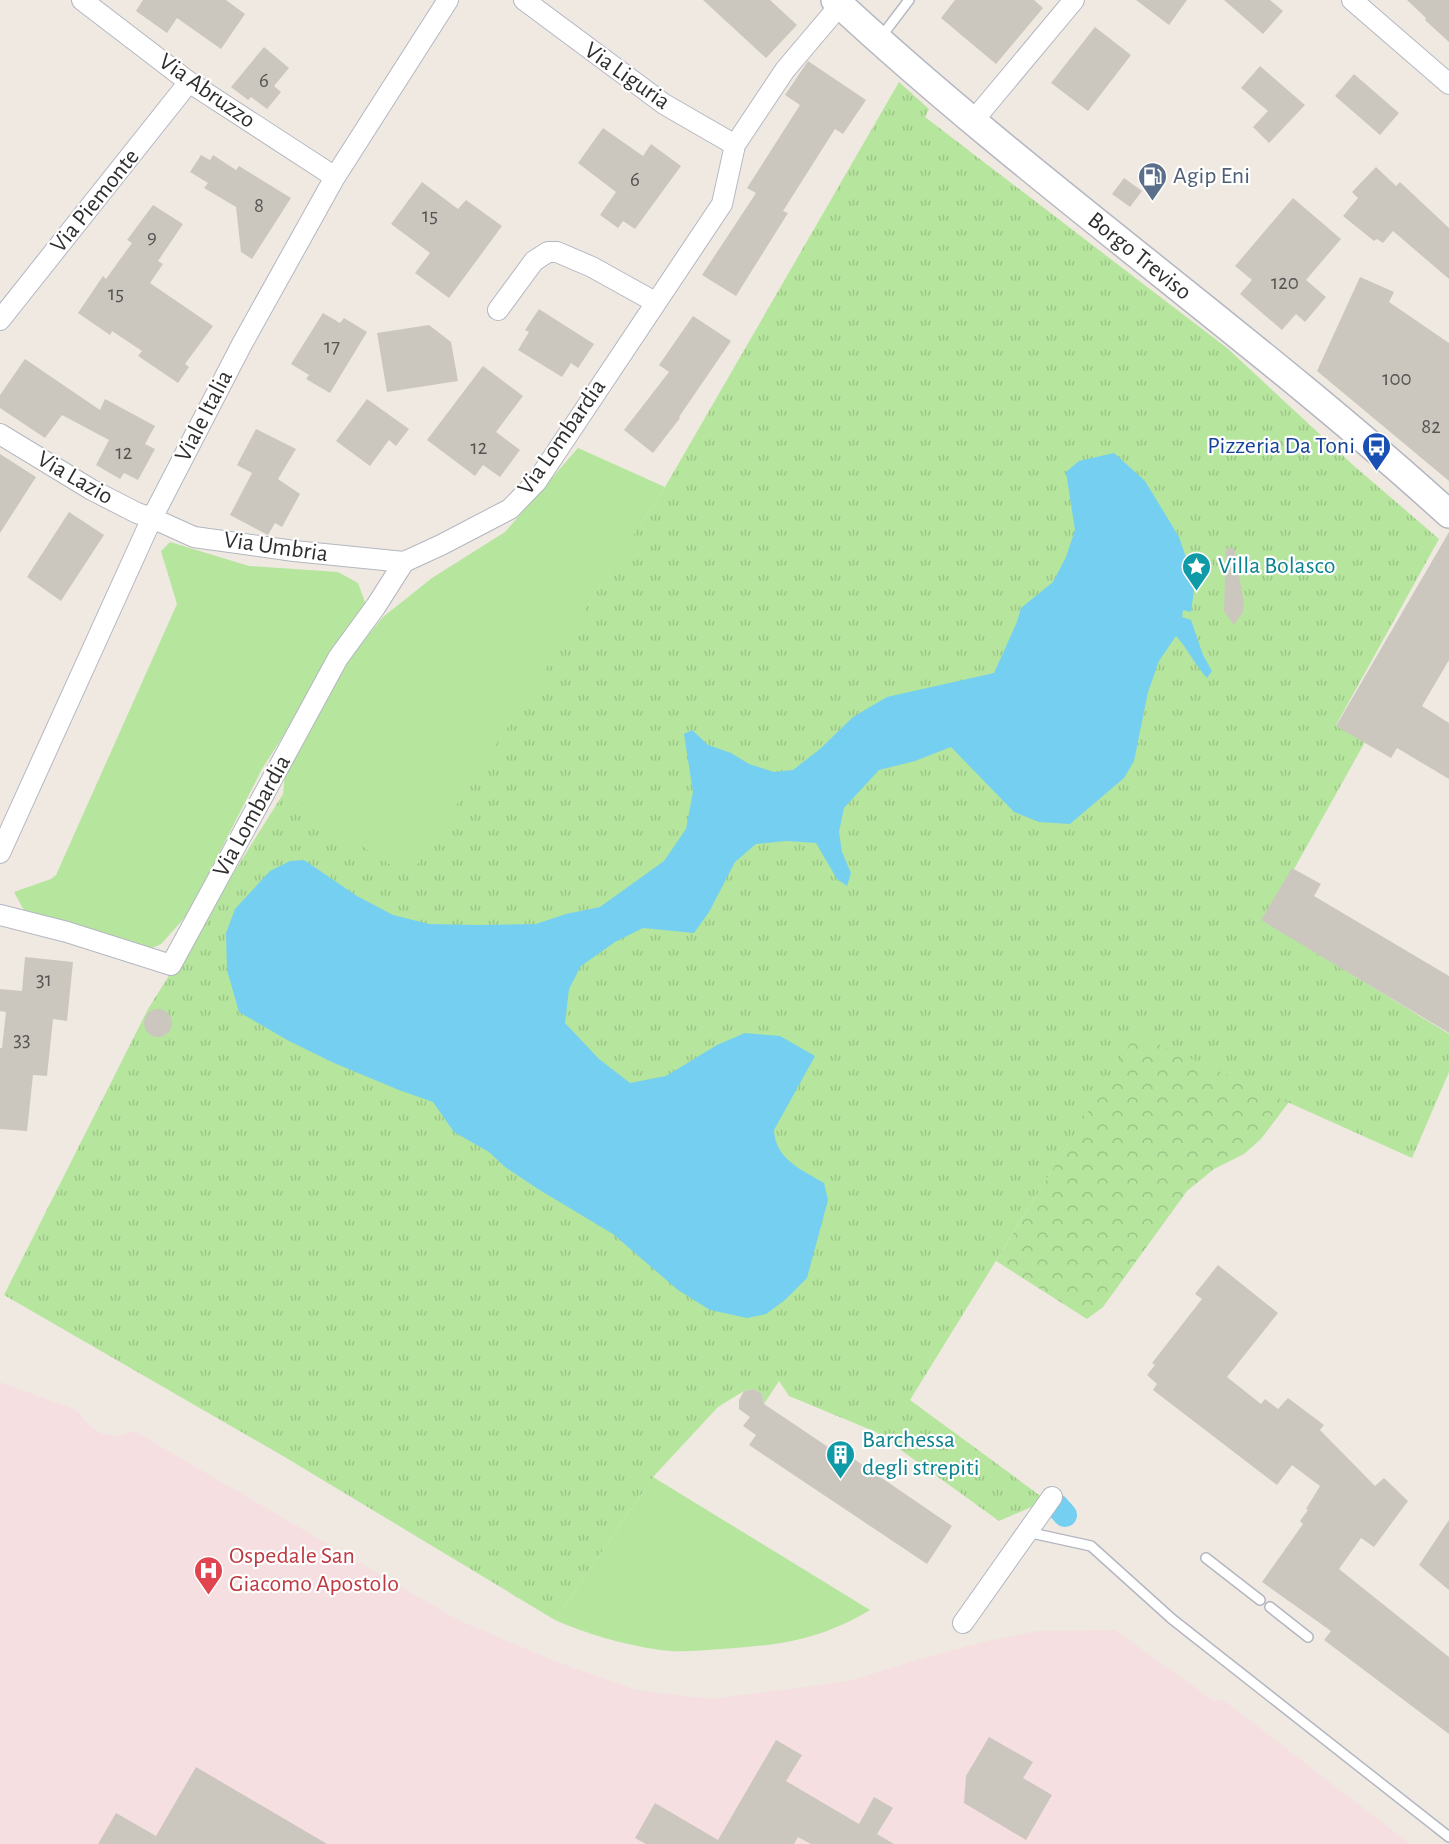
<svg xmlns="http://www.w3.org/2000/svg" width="1449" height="1844" viewBox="0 0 1449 1844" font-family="'Alegreya Sans',sans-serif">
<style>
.medical{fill:#f5dfe0}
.grass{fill:#b6e59e}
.forest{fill:url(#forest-crowns)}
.park{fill:url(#park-tufts)}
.water{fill:#75cff0}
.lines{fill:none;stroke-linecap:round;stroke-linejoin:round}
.canal{stroke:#75cff0;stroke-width:24}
.building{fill:#cbc7bf}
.lane-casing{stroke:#b4b7c1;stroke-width:12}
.street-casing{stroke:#b4b7c1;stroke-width:22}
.secondary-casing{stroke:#b4b7c1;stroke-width:30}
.lane{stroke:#fff;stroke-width:9}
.street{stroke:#fff;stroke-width:20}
.secondary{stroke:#fff;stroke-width:27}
.labels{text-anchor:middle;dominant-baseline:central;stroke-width:4.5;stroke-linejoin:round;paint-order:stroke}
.number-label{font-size:21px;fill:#555452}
.street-label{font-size:24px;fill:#2e2e2e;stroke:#fff}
.service-label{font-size:24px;fill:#4e5e75;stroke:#fff;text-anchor:start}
.transit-label{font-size:24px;fill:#164399;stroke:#fff;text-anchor:end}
.culture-label{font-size:24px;fill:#0d838f;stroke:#fff;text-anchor:start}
.health-label{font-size:24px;fill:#be3a42;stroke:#fff;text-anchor:start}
</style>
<defs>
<pattern id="forest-crowns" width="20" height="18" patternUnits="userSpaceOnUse" patternTransform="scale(1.5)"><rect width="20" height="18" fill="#b6e59e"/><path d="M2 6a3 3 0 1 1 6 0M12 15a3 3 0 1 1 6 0" fill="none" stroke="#9dc588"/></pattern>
<pattern id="park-tufts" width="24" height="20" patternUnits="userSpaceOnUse" patternTransform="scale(1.5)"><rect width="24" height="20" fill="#b6e59e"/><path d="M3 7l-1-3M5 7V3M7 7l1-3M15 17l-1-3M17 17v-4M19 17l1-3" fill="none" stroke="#9dc588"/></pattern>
</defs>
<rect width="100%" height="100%" fill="#efe9e1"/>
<path class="medical" d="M 0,1382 L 76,1410 L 92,1428 L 103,1434 L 117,1436 L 134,1431 L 458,1620 L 557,1662 L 636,1690 L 710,1699 L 782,1690 L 849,1681 L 913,1661 L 987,1641 L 1037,1631 L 1115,1630 L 1214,1701 L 1222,1699 L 1410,1844 L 0,1844 Z"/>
<path class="grass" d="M 578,448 L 665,487 L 409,878 L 283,794 L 286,764 L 342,667 L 383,617 L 432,578 L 505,532 Z
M 170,542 L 249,566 L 338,572 L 358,583 L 365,602 L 354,625 L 262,769 L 188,914 L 161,944 L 143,952 L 26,914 L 14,892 L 51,879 L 56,875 L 177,604 L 161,551 Z
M 653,1477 L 870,1610 C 818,1641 779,1645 721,1649 C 702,1650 680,1653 661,1650 C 625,1645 589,1635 555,1620 Z"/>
<path class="forest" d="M 1136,1033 L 1289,1102 L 1261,1139 L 1244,1154 L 1214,1169 L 1187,1191 L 1103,1307 L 1087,1319 L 996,1261 Z"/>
<path class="park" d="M 899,82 L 929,109 L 925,117 L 1227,348 L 1353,465 L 1439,539 L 1336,725 L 1365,742 L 1265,921 L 1449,1034 L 1449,1072 L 1412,1158 L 1136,1034 L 910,1400 L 1042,1497 L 1036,1505 L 999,1521 L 876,1432 L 789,1396 L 779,1381 L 764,1404 L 762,1394 L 754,1389 L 744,1391 L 718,1407 L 653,1477 L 555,1620 L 283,1456 L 4,1295 L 148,1009 L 283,794 L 409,877 L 665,487 Z"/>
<path class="water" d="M 1114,453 L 1145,481 L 1179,537 L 1193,578 L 1194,590 L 1191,612 L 1183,610 L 1182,617 L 1191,620 L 1203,655 L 1212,671 L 1207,678 C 1195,665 1188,649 1176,636 L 1159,661 L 1148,692 L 1134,761 L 1124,778 L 1070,824 L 1039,822 L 1014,812 L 951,747 L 915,761 L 879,770 L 844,808 L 839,832 L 842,852 L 851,873 L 847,886 L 837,879 L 816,843 L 786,841 L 756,844 L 735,862 L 709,912 L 694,933 L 643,928 L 615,942 L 581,966 L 569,989 L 565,1023 L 599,1059 L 630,1083 L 666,1076 L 717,1045 L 745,1033 L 780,1036 L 815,1056 L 774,1130 C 775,1159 802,1170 824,1183 L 828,1200 L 807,1278 L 785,1300 L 766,1314 L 747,1318 L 710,1310 L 678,1290 L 613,1234 L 538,1189 L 505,1167 L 489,1152 L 454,1132 L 433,1102 L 399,1090 L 334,1063 L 289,1041 L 239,1012 L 227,970 L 226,933 L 235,909 L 270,871 L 290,861 L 304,860 L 357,896 L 393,915 L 429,924 L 477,925 L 536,924 L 566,914 L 600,907 L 664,861 L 686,829 L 693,792 L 684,734 L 692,730 L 708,745 L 731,753 L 749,764 L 774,772 L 793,770 L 820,749 L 853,717 L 887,697 L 994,673 L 1017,622 L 1021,608 L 1053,582 L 1066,557 L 1075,530 L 1066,472 L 1079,461 Z"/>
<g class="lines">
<path class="canal" d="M 1057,1506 L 1065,1515"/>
</g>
<path class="building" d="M 143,0 L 226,0 L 245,14 L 221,49 L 177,18 L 167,33 L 136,11 Z
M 703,0 L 770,0 L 797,25 L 766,58 Z
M 955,0 L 1034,0 L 1043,8 L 996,64 L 941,18 Z
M 1136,0 L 1187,0 L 1169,25 Z
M 1224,0 L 1270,0 L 1283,11 L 1263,34 Z
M 1407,0 L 1449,0 L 1449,42 L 1425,20 L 1426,18 Z
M 1095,27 L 1131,55 L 1088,111 L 1051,83 Z
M 264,47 L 289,68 L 274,86 L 281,92 L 267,109 L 251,97 L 248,100 L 231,87 Z
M 808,61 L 866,100 L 843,134 L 835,129 L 783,211 L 788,213 L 736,296 L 702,275 L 756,193 L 747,188 L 800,105 L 785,95 Z
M 1260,66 L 1305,105 L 1269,143 L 1253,127 L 1268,111 L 1241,88 Z
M 1354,74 L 1399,113 L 1380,135 L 1335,96 Z
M 603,128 L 643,156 L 651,144 L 681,166 L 635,229 L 623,221 L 618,228 L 600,215 L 616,192 L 578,163 Z
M 201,155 L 210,160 L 213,155 L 236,170 L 239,166 L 291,198 L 252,259 L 241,252 L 236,207 L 204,188 L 208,183 L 190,172 Z
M 1376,167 L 1396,186 L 1400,182 L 1449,228 L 1449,279 L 1393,231 L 1383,243 L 1377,239 L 1374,241 L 1343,216 L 1358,198 L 1352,192 Z
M 1124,178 L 1142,191 L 1130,207 L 1112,194 Z
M 422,182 L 458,209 L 466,200 L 502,226 L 449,298 L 415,273 L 430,253 L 391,224 Z
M 1293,198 L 1341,239 L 1306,280 L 1326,297 L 1305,322 L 1296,314 L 1282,330 L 1240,294 L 1252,280 L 1235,266 Z
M 153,205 L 183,224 L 158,261 L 163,264 L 150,283 L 213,326 L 185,364 L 189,367 L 178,383 L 138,356 L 142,351 L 112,331 L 110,335 L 78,313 L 103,276 L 106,279 L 132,243 L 127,240 Z
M 1360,277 L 1394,292 L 1389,302 L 1449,343 L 1449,481 L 1317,371 Z
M 539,309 L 594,344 L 578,368 L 571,363 L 562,377 L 518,350 L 529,332 L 525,330 Z
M 323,313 L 340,323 L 344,318 L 367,332 L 330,393 L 306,379 L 309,375 L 291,364 Z
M 693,316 L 731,341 L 679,417 L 680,418 L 653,453 L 624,430 L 669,372 L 659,365 Z
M 429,325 L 451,342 L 458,381 L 387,392 L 377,333 Z
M 25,359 L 100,410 L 105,399 L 155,426 L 145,444 L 155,449 L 138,480 L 124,473 L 120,479 L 96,465 L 109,440 L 62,415 L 45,438 L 0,408 L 0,395 Z
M 483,366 L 523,396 L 496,432 L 520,450 L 500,477 L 483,465 L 475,476 L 427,440 Z
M 367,399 L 409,429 L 396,446 L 389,440 L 370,466 L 336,441 Z
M 256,429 L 296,449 L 278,479 L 300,494 L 282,527 L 275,523 L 268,535 L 230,515 L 252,473 L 237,465 Z
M 0,454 L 36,477 L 0,533 Z
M 69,512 L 104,535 L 61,601 L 27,577 Z
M 1449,532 L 1449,660 L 1422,706 L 1449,723 L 1449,779 L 1397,748 L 1391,758 L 1336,726 Z
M 1226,548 L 1234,548 L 1244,603 L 1243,612 L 1234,625 L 1224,611 Z
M 1292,868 L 1321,884 L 1314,896 L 1449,976 L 1449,1033 L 1261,920 Z
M 25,957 L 73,962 L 67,1021 L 53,1019 L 47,1076 L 33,1075 L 27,1131 L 0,1129 L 0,1048 L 2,1048 L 6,1012 L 0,1011 L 0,989 L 22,991 Z
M144 1023a14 14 0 1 1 28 0a14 14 0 1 1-28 0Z
M 1218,1265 L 1278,1313 L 1227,1377 L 1261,1404 L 1265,1399 L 1278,1409 L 1288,1398 L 1324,1425 L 1320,1430 L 1375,1486 L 1384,1478 L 1408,1501 L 1374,1547 L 1361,1538 L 1339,1569 L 1449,1657 L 1449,1734 L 1324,1640 L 1331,1631 L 1262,1582 L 1303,1524 L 1300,1521 L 1308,1510 L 1306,1509 L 1320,1486 L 1292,1465 L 1277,1485 L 1153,1390 L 1157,1384 L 1147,1375 L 1155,1365 L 1152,1363 L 1202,1299 L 1195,1294 Z
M 754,1389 L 762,1394 L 764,1404 L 849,1461 L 851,1457 L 952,1526 L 927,1564 L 749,1445 L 756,1435 L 743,1426 L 750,1417 L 739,1409 L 739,1400 L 744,1391 Z
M 1449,1520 L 1449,1590 L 1419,1565 Z
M 989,1737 L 1033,1762 L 1023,1778 L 1052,1795 L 1026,1840 L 964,1803 L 966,1776 Z
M 776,1740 L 802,1755 L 786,1781 L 859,1824 L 874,1797 L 893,1808 L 877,1834 L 894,1844 L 811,1844 L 798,1837 L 794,1844 L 646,1844 L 635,1838 L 655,1803 L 718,1840 Z
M 196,1767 L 327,1844 L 98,1844 L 116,1813 L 156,1836 Z"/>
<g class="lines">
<defs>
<path id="lane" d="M 881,37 L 909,0
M 1027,1532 L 1091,1546 L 1172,1619 L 1449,1837
M 1206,1558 L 1260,1600
M 1270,1607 L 1308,1637"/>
<path id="street" d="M 82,0 L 189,82 L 335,177
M 524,0 L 664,104 L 735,145
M 1352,0 L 1449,84
M 973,121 L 1074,0
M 498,310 L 534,261 L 548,252 L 557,252 L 592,267 L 655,302
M 0,320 L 189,82
M 0,434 L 92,490 L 137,513 L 152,518 L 194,537 L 294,551 L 404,562
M 0,853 L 152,518 L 242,344 L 335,177 L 448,0
M 0,915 L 67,932 L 171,965 L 338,658 L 376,606 L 404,562 L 441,545 L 510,509 L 537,481 L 722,204 L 735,145 L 785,70 L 840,5
M 963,1623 L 1052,1497"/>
<g id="secondary">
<path id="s1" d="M 835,0 C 1031,182 1251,334 1449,514"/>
</g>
</defs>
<use href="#lane" class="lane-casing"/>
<use href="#street" class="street-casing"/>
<use href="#secondary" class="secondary-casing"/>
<use href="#lane" class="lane"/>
<use href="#street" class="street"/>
<use href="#secondary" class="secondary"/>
</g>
<defs>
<symbol id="fuel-pin" viewBox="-11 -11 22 30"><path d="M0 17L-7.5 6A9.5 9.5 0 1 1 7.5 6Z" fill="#5c6f8a" stroke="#fff"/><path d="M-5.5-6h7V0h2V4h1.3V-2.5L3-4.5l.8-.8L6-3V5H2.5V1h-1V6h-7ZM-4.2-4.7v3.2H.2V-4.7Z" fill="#fff"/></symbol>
<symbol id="bus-pin" viewBox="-11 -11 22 30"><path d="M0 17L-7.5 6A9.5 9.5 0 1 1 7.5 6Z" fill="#1a4fb4" stroke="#fff"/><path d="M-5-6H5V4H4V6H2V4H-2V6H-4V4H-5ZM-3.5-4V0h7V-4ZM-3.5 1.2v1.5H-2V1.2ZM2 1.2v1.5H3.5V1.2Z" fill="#fff"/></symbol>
<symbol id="sight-pin" viewBox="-11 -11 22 30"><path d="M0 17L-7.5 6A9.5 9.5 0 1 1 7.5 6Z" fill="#0f9aa8" stroke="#fff"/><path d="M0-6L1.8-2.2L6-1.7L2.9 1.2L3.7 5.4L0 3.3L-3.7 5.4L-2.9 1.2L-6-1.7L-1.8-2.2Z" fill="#fff"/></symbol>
<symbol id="building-pin" viewBox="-11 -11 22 30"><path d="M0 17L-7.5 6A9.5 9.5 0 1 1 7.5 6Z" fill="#0f9aa8" stroke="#fff"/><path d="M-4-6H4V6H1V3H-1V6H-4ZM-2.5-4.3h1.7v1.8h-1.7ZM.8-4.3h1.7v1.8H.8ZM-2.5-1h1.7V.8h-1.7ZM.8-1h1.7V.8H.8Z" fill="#fff"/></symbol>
<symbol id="hospital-pin" viewBox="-11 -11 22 30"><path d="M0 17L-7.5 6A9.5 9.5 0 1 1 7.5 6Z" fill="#e0444e" stroke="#fff"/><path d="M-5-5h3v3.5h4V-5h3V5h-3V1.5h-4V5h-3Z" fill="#fff"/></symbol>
</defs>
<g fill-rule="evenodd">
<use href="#fuel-pin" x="1136" y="160" width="33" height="45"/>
<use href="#bus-pin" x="1360" y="430" width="33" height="45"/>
<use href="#sight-pin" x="1180" y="550" width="33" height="45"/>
<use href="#building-pin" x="824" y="1438" width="33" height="45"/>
<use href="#hospital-pin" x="192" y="1554" width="33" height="45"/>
</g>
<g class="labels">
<g class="number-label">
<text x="264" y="80">6</text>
<text x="635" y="179">6</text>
<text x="259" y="205">8</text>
<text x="430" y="215">15</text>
<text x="152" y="236">9</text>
<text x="1285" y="282">120</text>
<text x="116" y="293">15</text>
<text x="332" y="346">17</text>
<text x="1397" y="378">100</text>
<text x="1431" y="426">82</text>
<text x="479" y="447">12</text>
<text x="124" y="452">12</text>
<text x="44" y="979">31</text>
<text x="22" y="1039">33</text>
</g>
<g class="street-label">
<text transform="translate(627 76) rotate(35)">Via Liguria</text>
<text transform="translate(207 91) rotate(35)">Via Abruzzo</text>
<text transform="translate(95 201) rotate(-51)">Via Piemonte</text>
<text stroke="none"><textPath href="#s1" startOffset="398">Borgo Treviso</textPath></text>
<text transform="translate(204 416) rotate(-63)">Viale Italia</text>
<text transform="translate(562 437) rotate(-55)">Via Lombardia</text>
<text transform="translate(75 478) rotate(30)">Via Lazio</text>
<text transform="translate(276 547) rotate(8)">Via Umbria</text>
<text transform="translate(252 816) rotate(-61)">Via Lombardia</text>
</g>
<g class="service-label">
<text x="1173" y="176">Agip Eni</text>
</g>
<g class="transit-label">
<text x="1355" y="446">Pizzeria Da Toni</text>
</g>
<g class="culture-label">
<text x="1218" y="566">Villa Bolasco</text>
<text x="862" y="1440">Barchessa<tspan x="862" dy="28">degli strepiti</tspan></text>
</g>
<g class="health-label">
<text x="229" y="1556">Ospedale San<tspan x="229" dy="28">Giacomo Apostolo</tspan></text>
</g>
</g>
</svg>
